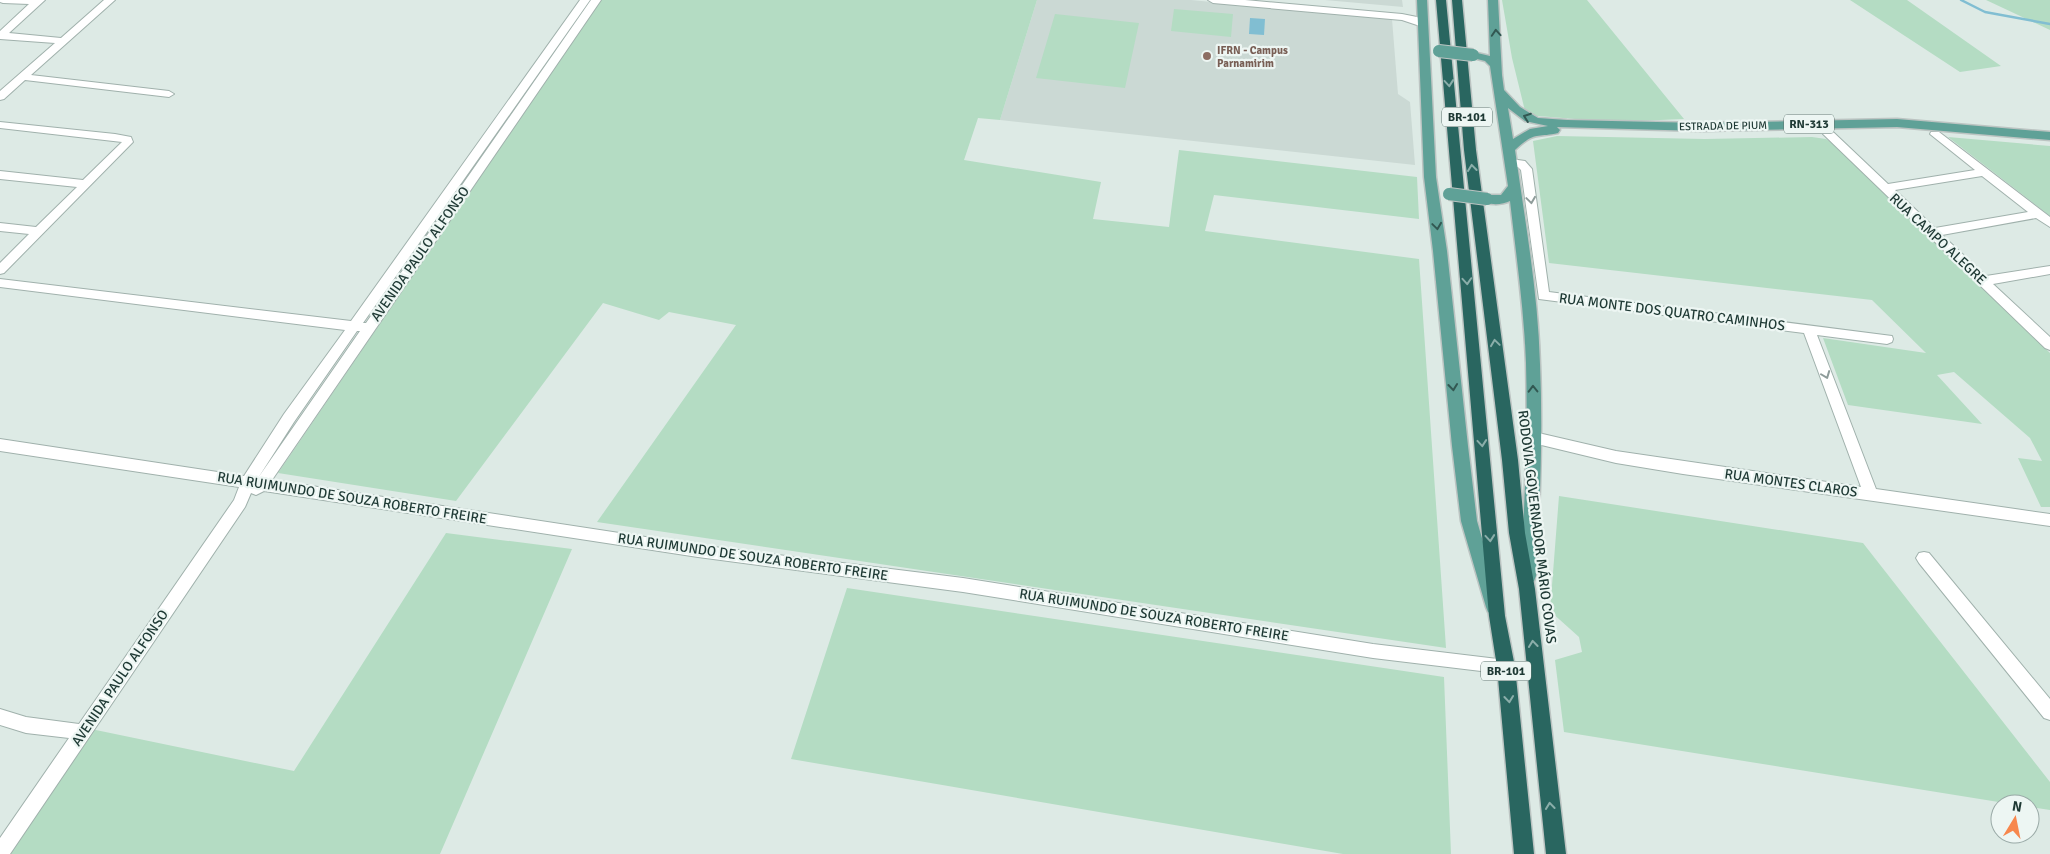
<svg xmlns="http://www.w3.org/2000/svg" width="2050" height="854" viewBox="0 0 2050 854" font-family="Signika,sans-serif">
<style>
.built{fill:#cbd9d4}
.green{fill:#b4dcc3}
.water{fill:#81bed2}
.lines{fill:none;stroke-linecap:round;stroke-linejoin:round}
.stream{stroke:#81bed2;stroke-width:2.5}
.minor-casing{stroke:#a0b1ac;stroke-width:2}
.major-casing{stroke:#bcc4c2;stroke-width:3}
.highway-casing{stroke:#bcc4c2;stroke-width:3}
.minor{fill:#fff;fill-rule:evenodd}
.major{fill:#5fa197;fill-rule:evenodd}
.highway{fill:#296660;fill-rule:evenodd}
.major-bridge-casing{stroke:#bcc4c2;stroke-width:14;stroke-linecap:butt}
.major-bridge{stroke:#5fa197;stroke-width:12}
.oneway{stroke:#325852}
.oneway2{stroke:#8baeaa}
.oneway3{stroke:#8e9c9a}
.education-dot{fill:#8d6e63;stroke:#edf6f3;stroke-width:2}
.labels{text-anchor:middle;dominant-baseline:central;stroke-width:4.5;stroke-linejoin:round;paint-order:stroke}
.far-education-label{font-size:11px;font-weight:bold;fill:#785e54;stroke:#edf6f3;text-anchor:start}
.far-street-label{font-size:11px;fill:#1e3934;stroke:#edf6f3}
.shield{fill:#edf6f3;stroke:#5c726d;stroke-width:1}
.shield-label{font-size:12px;font-weight:bold;fill:#1e3934}
.street-label{font-size:14px;fill:#1e3934;stroke:#edf6f3}
</style>
<rect width="100%" height="100%" fill="#ddeae5"/>
<path class="built" d="M 1037,0 L 1191,0 L 1392,19 L 1398,94 L 1410,102 L 1415,165 L 1000,120 Z
M 1325,0 L 1402,0 L 1403,7 Z"/>
<path class="green" d="M 601,0 L 1037,0 L 1000,120 L 978,118 L 964,160 L 1101,182 L 1093,219 L 1169,227 L 1179,150 L 1417,177 L 1419,219 L 1214,195 L 1205,231 L 1419,259 L 1446,648 L 597,522 L 736,325 L 669,312 L 659,320 L 603,303 L 456,501 L 278,473 Z
M 1502,0 L 1587,0 L 1684,119 L 1612,122 L 1526,115 L 1512,58 Z
M 1850,0 L 1907,0 L 2001,66 L 1960,72 Z
M 1986,0 L 2050,0 L 2050,30 Z
M 1174,9 L 1233,14 L 1231,37 L 1171,31 Z
M 1055,14 L 1139,23 L 1125,88 L 1036,78 Z
M 1557,136 L 1705,139 L 1812,137 L 1826,139 L 1835,145 L 2050,353 L 2050,507 L 2041,507 L 2018,458 L 2042,461 L 2030,438 L 1954,372 L 1937,375 L 1982,424 L 1848,405 L 1823,338 L 1926,353 L 1872,300 L 1549,263 L 1533,141 Z
M 1948,137 L 2050,146 L 2050,216 Z
M 1559,496 L 1863,543 L 2050,782 L 2050,810 L 2030,807 L 2030,804 L 2011,804 L 1564,732 L 1555,660 L 1582,652 L 1579,637 L 1550,611 Z
M 446,533 L 572,549 L 440,854 L 4,854 L 91,729 L 294,771 Z
M 847,588 L 1444,677 L 1451,854 L 1343,854 L 791,759 Z"/>
<path class="water" d="M 1250,18 L 1265,19 L 1264,35 L 1249,34 Z"/>
<g class="lines">
<path class="stream" d="M 1961,0 L 1985,12 L 2050,24"/>
<defs>
<path id="minor" d="M 0,0 L 45,0 L 9,33 L 61,38 L 104,0 L 115,0 L 31,75 L 169,91 L 174,94 L 169,97 L 25,80 L 4,99 L 0,100 L 0,91 L 55,43 L 0,39 L 0,31 L 29,4 L 3,3 L 0,2 Z
M 580,0 L 590,0 L 363,323 L 366,323 L 591,0 L 601,0 L 272,480 L 698,545 L 963,578 L 1373,644 L 1506,660 L 1512,662 L 1514,667 L 1512,672 L 1506,674 L 1373,658 L 963,592 L 698,557 L 264,491 L 256,495 L 251,493 L 245,507 L 10,854 L 0,854 L 0,838 L 69,738 L 26,733 L 0,725 L 0,709 L 26,717 L 79,724 L 234,500 L 239,487 L 0,451 L 0,439 L 244,476 L 284,414 L 345,330 L 0,287 L 0,279 L 351,321 ZM 357,331 L 360,331 L 258,478 L 294,422 Z
M 1208,0 L 1245,0 L 1402,14 L 1417,17 L 1428,24 L 1423,27 L 1402,20 L 1213,3 Z
M 0,122 L 115,134 L 131,137 L 133,142 L 4,273 L 0,274 L 0,263 L 29,234 L 0,231 L 0,223 L 36,227 L 77,187 L 0,179 L 0,171 L 83,180 L 122,142 L 0,128 Z
M 1827,129 L 1831,130 L 1888,184 L 1975,170 L 1930,134 L 1931,132 L 1939,132 L 2050,217 L 2050,227 L 2036,218 L 1942,235 L 1986,276 L 2050,266 L 2050,274 L 1993,284 L 2050,337 L 2050,350 L 2045,348 L 1823,134 L 1822,132 L 1823,130 ZM 1982,176 L 2028,212 L 1935,228 L 1895,190 Z
M 1511,159 L 1525,161 L 1532,169 L 1549,292 L 1892,336 L 1893,339 L 1892,342 L 1887,344 L 1817,335 L 1876,489 L 2050,514 L 2050,526 L 1683,474 L 1616,463 L 1529,442 L 1527,438 L 1529,434 L 1534,432 L 1616,451 L 1861,487 L 1804,333 L 1539,299 L 1521,170 L 1518,167 L 1507,166 L 1505,163 Z
M 1924,552 L 1929,553 L 2050,699 L 2050,720 L 2044,718 L 1919,563 L 1916,558 L 1919,553 Z"/>
<path id="major" d="M 1417,0 L 1427,0 L 1436,177 L 1447,251 L 1468,446 L 1477,521 L 1502,607 L 1500,612 L 1494,615 L 1488,612 L 1486,607 L 1461,521 L 1452,446 L 1433,251 L 1424,177 Z
M 1488,0 L 1498,0 L 1502,75 L 1504,90 L 1520,107 L 1538,118 L 1567,120 L 1701,123 L 1897,119 L 2050,132 L 2050,140 L 1897,127 L 1701,131 L 1557,127 L 1560,130 L 1558,133 C 1536,138 1535,131 1515,150 C 1525,221 1538,292 1540,364 C 1543,435 1540,505 1536,576 L 1534,581 L 1528,583 L 1522,581 L 1520,576 C 1525,505 1528,434 1526,363 C 1524,309 1516,254 1510,201 C 1502,205 1487,206 1481,199 L 1487,195 L 1501,195 L 1508,186 L 1490,66 L 1485,61 L 1469,57 L 1467,55 L 1473,52 L 1490,56 ZM 1508,108 L 1525,121 L 1548,126 L 1530,129 L 1513,139 Z"/>
<path id="highway" d="M 1436,0 L 1446,0 L 1505,616 L 1515,667 L 1534,854 L 1514,854 L 1497,667 L 1489,616 Z
M 1452,0 L 1462,0 L 1476,150 L 1518,460 L 1525,533 L 1535,589 L 1566,854 L 1546,854 L 1519,589 L 1509,533 L 1502,460 L 1464,150 Z"/>
</defs>
<use href="#minor" class="minor-casing"/>
<use href="#major" class="major-casing"/>
<use href="#highway" class="highway-casing"/>
<use href="#minor" class="minor"/>
<use href="#major" class="major"/>
<use href="#highway" class="highway"/>
<defs>
<path id="major-bridge" d="M 1439,51 L 1473,55
M 1449,194 L 1487,199"/>
</defs>
<use href="#major-bridge" class="major-bridge-casing"/>
<use href="#major-bridge" class="major-bridge"/>
</g>
<defs><path id="oneway-chevron" d="M-2-3.5L2.5 0L-2 3.5" fill="none" stroke-width="1.6" stroke-linecap="round" stroke-linejoin="round" transform="scale(1.25)"/></defs>
<g class="oneway">
<use href="#oneway-chevron" transform="translate(1496 33) rotate(-94)"/>
<use href="#oneway-chevron" transform="translate(1527 117) rotate(-160)"/>
<use href="#oneway-chevron" transform="translate(1437 226) rotate(82)"/>
<use href="#oneway-chevron" transform="translate(1453 387) rotate(84)"/>
<use href="#oneway-chevron" transform="translate(1533 389) rotate(-91)"/>
</g>
<g class="oneway2">
<use href="#oneway-chevron" transform="translate(1449 83) rotate(85)"/>
<use href="#oneway-chevron" transform="translate(1472 168) rotate(-97)"/>
<use href="#oneway-chevron" transform="translate(1467 281) rotate(86)"/>
<use href="#oneway-chevron" transform="translate(1495 343) rotate(-98)"/>
<use href="#oneway-chevron" transform="translate(1482 443) rotate(85)"/>
<use href="#oneway-chevron" transform="translate(1490 538) rotate(85)"/>
<use href="#oneway-chevron" transform="translate(1533 644) rotate(-96)"/>
<use href="#oneway-chevron" transform="translate(1509 699) rotate(84)"/>
<use href="#oneway-chevron" transform="translate(1550 806) rotate(-96)"/>
</g>
<g class="oneway3">
<use href="#oneway-chevron" transform="translate(1531 200) rotate(82)"/>
<use href="#oneway-chevron" transform="translate(1826 375) rotate(69)"/>
</g>
<circle class="education-dot" cx="1207" cy="56" r="5"/>
<g class="labels">
<g class="far-education-label">
<text x="1217" y="50">IFRN - Campus<tspan x="1217" dy="13">Parnamirim</tspan></text>
</g>
<g class="far-street-label">
<text transform="translate(1723 126) rotate(-1)">ESTRADA DE PIUM</text>
</g>
<g class="shield">
<rect x="1442" y="107.5" width="50" height="19" rx="4"/>
<rect x="1784" y="114.5" width="50" height="19" rx="4"/>
<rect x="1481" y="661.5" width="50" height="19" rx="4"/>
</g>
<g class="shield-label">
<text x="1467" y="117">BR-101</text>
<text x="1809" y="124">RN-313</text>
<text x="1506" y="671">BR-101</text>
</g>
<g class="street-label">
<text transform="translate(1938 239) rotate(43)">RUA CAMPO ALEGRE</text>
<text transform="translate(420 254) rotate(-55)">AVENIDA PAULO ALFONSO</text>
<text transform="translate(1672 312) rotate(7)">RUA MONTE DOS QUATRO CAMINHOS</text>
<text transform="translate(1791 483) rotate(8)">RUA MONTES CLAROS</text>
<text transform="translate(352 498) rotate(9)">RUA RUIMUNDO DE SOUZA ROBERTO FREIRE</text>
<text transform="translate(1537 527) rotate(83)">RODOVIA GOVERNADOR MÁRIO COVAS</text>
<text transform="translate(753 557) rotate(8)">RUA RUIMUNDO DE SOUZA ROBERTO FREIRE</text>
<text transform="translate(1154 615) rotate(9)">RUA RUIMUNDO DE SOUZA ROBERTO FREIRE</text>
<text transform="translate(120 678) rotate(-56)">AVENIDA PAULO ALFONSO</text>
</g>
</g>
<g transform="translate(2015 819) rotate(10)"><circle r="24" fill="#edf6f3" stroke="#9aaaa7"/>
<path d="M0-4L9 19L0 12L-9 19Z" fill="#f7874d"/>
<text y="-8" font-size="14" font-weight="bold" text-anchor="middle" fill="#1e3934">N</text>
</g>
</svg>
